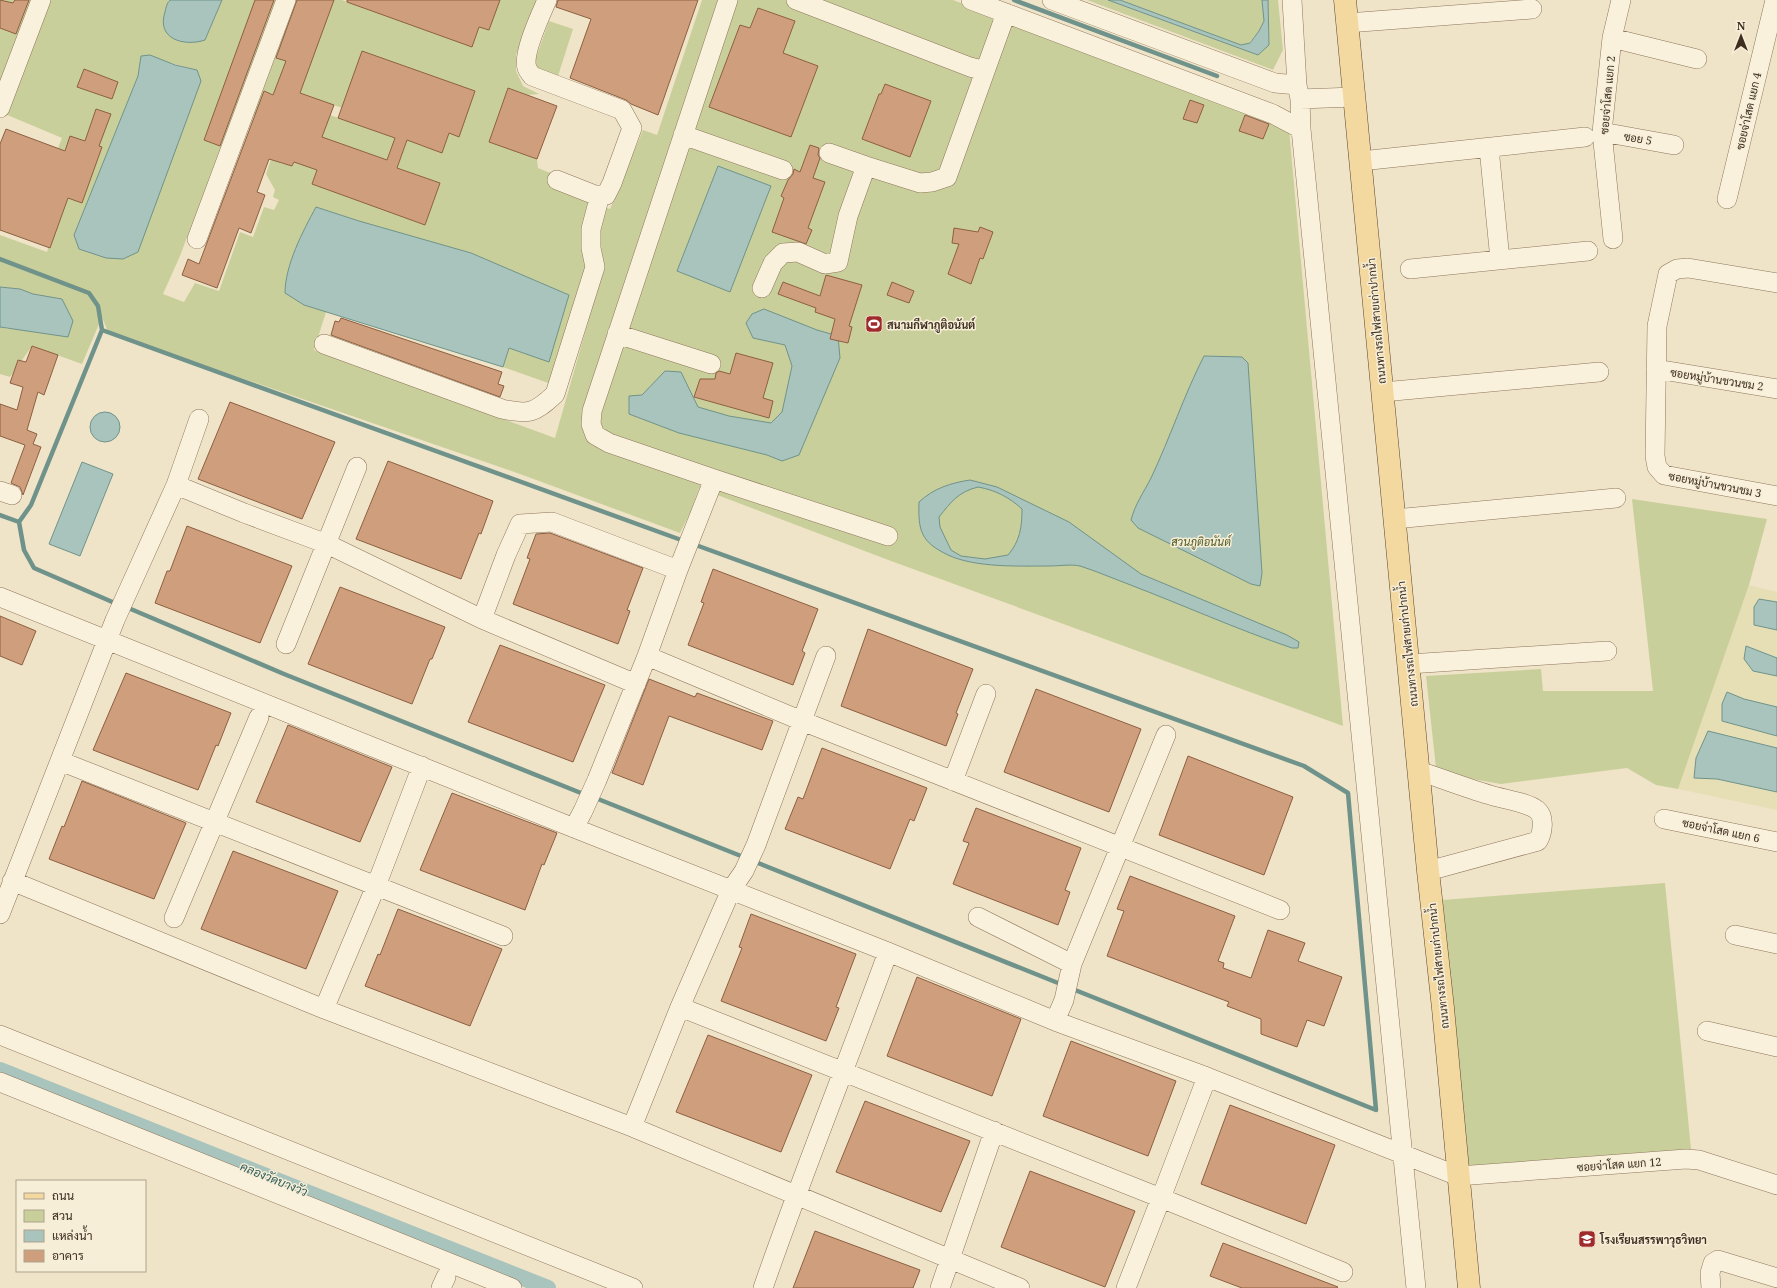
<svg xmlns="http://www.w3.org/2000/svg" width="1777" height="1288" viewBox="0 0 1777 1288" font-family="'Noto Serif',Sarabun,serif">
<style>
.farmland{fill:#e6deb5}
.green{fill:#c9cf9b;fill-rule:evenodd}
.water{fill:#a9c4bc;stroke:#6f938a;fill-rule:evenodd}
.lines{fill:none;stroke-linecap:round;stroke-linejoin:round}
.stream{stroke:#6f938a;stroke-width:4.5}
.canal{stroke:#a9c4bc;stroke-width:16}
.building{fill:#cf9f7d;stroke:#8d5f41}
.minor-casing{stroke:#8d765c;stroke-width:20}
.major-casing{stroke:#5b4430;stroke-width:23}
.minor{stroke:#faf1dc;stroke-width:19}
.major{stroke:#f3d9a0;stroke-width:22}
.labels{text-anchor:middle;dominant-baseline:central;stroke-width:3;stroke-linejoin:round;paint-order:stroke}
.street-label{font-size:11px;fill:#3d2e20;stroke:#f7eed8}
.poi-label{font-size:11px;font-weight:bold;fill:#3d2e20;stroke:#f7eed8;text-anchor:start}
.park-label{font-size:11px;font-style:italic;fill:#4d5a26;stroke:#f7eed8}
.water-label{font-size:12px;font-style:italic;fill:#2f5d5a;stroke:#f7eed8}
</style>
<rect width="100%" height="100%" fill="#f0e4c8"/>
<path class="farmland" d="M 1749,585 L 1777,592 L 1777,602 L 1759,599 L 1754,607 L 1754,625 L 1777,630 L 1777,658 L 1746,646 L 1753,671 L 1777,676 L 1777,707 L 1744,699 L 1727,692 L 1722,704 L 1722,721 L 1777,736 L 1777,748 L 1708,731 L 1694,777 L 1717,779 L 1777,792 L 1777,810 L 1678,789 Z"/>
<path class="green" d="M 0,0 L 33,0 L 0,90 Z
M 49,0 L 169,0 L 168,2 L 205,40 L 222,0 L 276,0 L 180,256 L 163,294 L 184,302 L 195,283 L 219,291 L 240,232 L 253,237 L 264,207 L 274,210 L 279,200 L 273,197 L 275,190 L 266,174 L 276,144 L 284,148 L 280,163 L 293,166 L 299,152 L 319,147 L 330,115 L 395,138 L 387,160 L 328,139 L 312,184 L 425,225 L 440,183 L 397,168 L 407,140 L 442,153 L 447,139 L 416,128 L 418,122 L 459,136 L 475,91 L 363,51 L 392,126 L 278,85 L 275,95 L 266,92 L 257,116 L 250,112 L 295,0 L 342,0 L 472,46 L 479,27 L 500,0 L 537,0 L 516,55 L 516,71 L 523,86 L 539,94 L 528,95 L 508,88 L 489,142 L 537,159 L 538,168 L 555,175 L 558,189 L 584,201 L 610,209 L 643,130 L 657,135 L 702,0 L 953,0 L 1289,129 L 1343,726 L 891,561 L 699,488 L 691,511 L 680,533 L 520,474 L 108,332 L 102,317 L 82,364 L 32,346 L 10,377 L 0,374 L 0,327 L 8,329 L 62,299 L 33,294 L 20,289 L 0,287 L 0,235 L 47,252 L 61,207 L 38,199 L 62,138 L 5,114 ZM 141,56 C 160,60 178,65 197,70 L 74,235 L 138,76 ZM 316,207 L 359,221 L 470,253 L 569,295 L 509,348 L 503,367 L 551,384 L 587,266 L 602,273 L 555,438 L 314,350 L 326,312 Z
M 1087,0 L 1108,0 L 1258,55 L 1269,44 L 1268,0 L 1278,0 L 1283,50 L 1273,70 Z
M 1120,0 L 1262,0 L 1264,21 L 1259,31 L 1249,43 L 1241,45 Z
M 549,21 L 573,29 L 558,76 L 534,68 L 534,63 Z
M 1632,499 L 1767,519 L 1749,585 L 1678,789 L 1656,785 L 1627,768 L 1501,784 L 1460,777 L 1436,768 L 1426,676 L 1541,669 L 1543,691 L 1653,691 Z
M 1665,883 L 1691,1149 L 1469,1166 L 1442,900 Z"/>
<path class="water" d="M 170,0 L 222,0 L 205,40 C 184,47 156,39 165,12 C 166,7 167,3 170,0 Z
M 1108,0 L 1120,0 L 1241,45 L 1250,43 L 1259,31 L 1264,21 L 1262,0 L 1268,0 L 1269,45 L 1258,55 Z
M 150,55 L 175,65 L 197,70 L 201,81 L 138,252 L 123,259 L 106,258 L 79,249 L 74,235 L 138,76 L 141,56 Z
M 718,166 L 771,186 L 730,292 L 677,271 Z
M 316,207 L 359,221 L 471,253 L 569,295 L 549,362 L 509,348 L 503,367 L 304,305 L 285,293 C 285,265 303,231 316,207 Z
M 0,287 L 20,289 L 33,294 L 62,299 L 73,321 L 68,337 L 0,327 Z
M 764,309 L 817,330 L 838,336 L 840,358 L 799,455 L 782,461 L 767,455 L 679,433 L 629,414 L 629,396 L 642,395 L 665,371 L 681,372 L 698,407 L 729,416 L 771,423 L 782,412 L 792,366 L 785,345 L 753,338 L 746,323 L 752,314 Z
M 1204,356 L 1242,357 L 1248,363 L 1262,573 L 1260,586 L 1251,584 L 1138,528 L 1131,520 C 1135,504 1144,492 1151,478 C 1170,438 1184,395 1204,356 Z
M90 427a15 15 0 1 1 30 0a15 15 0 1 1-30 0Z
M 82,462 L 113,474 L 80,556 L 49,544 Z
M 970,480 L 997,487 L 1069,522 L 1141,574 L 1287,635 L 1299,642 L 1298,648 L 1292,648 C 1236,629 1183,605 1128,584 C 1112,578 1096,571 1080,566 C 1071,564 1059,566 1050,566 C 1019,566 976,568 948,555 C 921,542 918,531 919,502 C 934,488 951,483 970,480 ZM 978,487 C 995,490 1009,497 1022,509 C 1022,527 1020,541 1008,555 L 985,559 L 961,556 L 951,550 L 940,527 L 939,517 C 951,502 958,492 978,487 Z
M 1759,599 L 1777,602 L 1777,630 L 1754,625 L 1754,607 Z
M 1746,646 L 1777,658 L 1777,676 L 1753,671 L 1744,659 Z
M 1727,692 L 1744,699 L 1777,707 L 1777,736 L 1722,721 L 1722,704 Z
M 1708,731 L 1777,748 L 1777,792 L 1717,779 L 1694,778 L 1696,758 Z"/>
<g class="lines">
<path class="stream" d="M 1014,0 L 1217,76
M 0,259 L 89,293 L 98,306 L 102,330 L 684,541
M 0,515 L 19,522 L 24,550 L 34,568 L 117,604
M 19,522 L 31,505 L 102,330
M 693,544 L 1304,766 L 1348,793 L 1376,1110 L 1070,988
M 126,607 L 284,674 L 586,795
M 593,797 L 746,858
M 753,861 L 1063,985"/>
<path class="canal" d="M 0,1070 L 548,1288"/>
</g>
<path class="building" d="M 0,0 L 13,3 L 15,0 L 29,0 L 16,34 L 0,28 Z
M 255,0 L 274,0 L 220,146 L 204,140 Z
M 297,0 L 334,0 L 300,93 L 334,105 L 322,137 L 387,160 L 395,138 L 338,118 L 362,51 L 475,91 L 459,137 L 449,133 L 442,153 L 407,140 L 397,168 L 440,183 L 425,225 L 312,184 L 317,170 L 294,162 L 292,166 L 269,159 L 257,192 L 265,195 L 251,233 L 239,228 L 217,288 L 182,275 L 188,259 L 199,264 L 264,91 L 273,95 L 286,61 L 276,58 Z
M 347,0 L 500,0 L 489,30 L 479,27 L 472,47 L 347,2 Z
M 558,0 L 698,0 L 658,115 L 631,104 L 626,100 L 570,78 L 591,19 L 556,7 Z
M 758,8 L 795,21 L 783,53 L 818,66 L 791,137 L 709,107 L 740,25 L 750,28 Z
M 84,69 L 118,82 L 112,99 L 77,87 Z
M 885,84 L 931,101 L 910,157 L 862,139 L 879,94 L 881,94 Z
M 508,88 L 557,106 L 537,159 L 489,142 Z
M 1190,100 L 1204,105 L 1197,123 L 1183,119 Z
M 96,109 L 111,114 L 99,146 L 102,147 L 82,203 L 68,198 L 50,248 L 0,230 L 0,144 L 6,129 L 65,151 L 70,136 L 85,141 Z
M 1245,115 L 1269,124 L 1263,139 L 1239,131 Z
M 810,145 L 819,148 L 818,155 L 820,158 L 813,178 L 825,182 L 808,228 L 812,230 L 806,244 L 772,232 L 784,198 L 781,196 L 788,180 L 793,174 L 794,169 L 800,172 Z
M 980,227 L 993,232 L 983,259 L 980,258 L 971,284 L 948,274 L 959,244 L 952,243 L 954,228 L 978,232 Z
M 826,275 L 862,285 L 849,326 L 852,327 L 848,343 L 830,339 L 835,319 L 815,312 L 816,308 L 778,294 L 783,282 L 820,296 Z
M 892,282 L 914,291 L 909,303 L 887,295 Z
M 341,318 L 502,372 L 498,384 L 504,386 L 500,397 L 331,335 L 335,321 L 339,322 Z
M 32,346 L 58,355 L 44,395 L 38,392 L 27,430 L 37,434 L 33,444 L 41,447 L 23,495 L 20,487 L 11,483 L 25,445 L 0,436 L 0,404 L 17,410 L 23,387 L 10,383 L 18,360 L 26,362 Z
M 736,353 L 773,363 L 763,398 L 773,401 L 769,418 L 694,397 L 700,379 L 715,379 L 716,373 L 719,371 L 730,374 Z
M 230,402 L 335,442 L 302,519 L 198,479 Z
M 388,461 L 493,501 L 481,534 L 479,533 L 461,579 L 356,539 Z
M 187,526 L 292,566 L 260,643 L 155,603 L 167,571 L 170,571 Z
M 550,533 L 643,568 L 627,610 L 630,611 L 618,644 L 513,604 L 530,559 L 527,558 L 536,534 Z
M 713,569 L 818,609 L 802,651 L 805,653 L 793,685 L 688,645 L 704,603 L 701,602 Z
M 340,587 L 445,627 L 432,659 L 430,659 L 412,704 L 308,664 Z
M 0,616 L 36,631 L 22,665 L 0,656 Z
M 868,629 L 973,669 L 956,713 L 958,714 L 946,746 L 841,706 Z
M 500,645 L 605,685 L 573,762 L 468,722 Z
M 126,673 L 231,713 L 218,746 L 216,745 L 198,790 L 93,750 Z
M 649,679 L 695,697 L 697,693 L 773,721 L 762,750 L 669,716 L 643,785 L 612,773 Z
M 1036,689 L 1141,729 L 1109,812 L 1004,772 Z
M 288,725 L 392,767 L 360,842 L 256,802 Z
M 822,748 L 927,788 L 914,821 L 910,819 L 890,869 L 785,829 L 798,797 L 803,799 Z
M 1188,756 L 1293,797 L 1264,875 L 1159,835 Z
M 82,781 L 186,823 L 154,899 L 49,859 L 62,826 L 64,827 Z
M 452,793 L 557,833 L 544,865 L 542,864 L 525,910 L 420,870 Z
M 976,808 L 1081,848 L 1065,890 L 1070,892 L 1058,925 L 953,884 L 969,843 L 963,841 Z
M 233,851 L 338,891 L 306,969 L 201,929 Z
M 1130,876 L 1235,916 L 1218,961 L 1224,963 L 1223,968 L 1251,978 L 1268,930 L 1305,943 L 1298,961 L 1342,977 L 1324,1026 L 1307,1020 L 1297,1047 L 1261,1034 L 1261,1019 L 1227,1006 L 1229,1002 L 1107,956 L 1124,911 L 1117,909 Z
M 398,909 L 502,949 L 470,1026 L 365,986 L 378,954 L 380,955 Z
M 751,914 L 856,954 L 836,1007 L 839,1008 L 826,1041 L 721,1001 L 742,948 L 739,947 Z
M 917,977 L 1021,1019 L 992,1096 L 887,1056 Z
M 708,1035 L 812,1075 L 781,1152 L 676,1112 Z
M 1071,1041 L 1176,1081 L 1148,1156 L 1043,1116 Z
M 865,1101 L 970,1141 L 941,1212 L 836,1172 Z
M 1230,1105 L 1335,1145 L 1306,1224 L 1201,1184 Z
M 1030,1171 L 1135,1211 L 1105,1287 L 1001,1247 Z
M 815,1231 L 920,1270 L 913,1288 L 793,1288 Z
M 1223,1243 L 1338,1287 L 1337,1288 L 1242,1288 L 1210,1276 Z"/>
<g class="lines">
<defs>
<path id="minor" d="M 547,0 C 541,14 522,54 527,68 C 528,71 531,74 532,76 L 622,110 L 632,128 L 612,183 L 606,195 L 595,195 L 557,180
M 728,0 L 592,411 L 591,424 L 595,435 L 609,443 L 714,479 L 888,536
M 796,0 L 970,67 L 985,71
M 971,0 L 1273,114 L 1301,129
M 1052,0 L 1275,83 L 1297,85
M 1292,0 L 1297,85 L 1300,99 L 1301,129 L 1416,1288
M 1347,23 L 1532,9
M 1612,38 L 1697,59
M 1300,99 L 1354,97
M 0,108 L 41,0
M 1602,132 L 1674,145
M 683,135 L 783,170
M 1489,148 L 1500,260
M 829,153 L 866,166 L 920,183 L 932,182 L 947,177 L 1006,13
M 1361,161 L 1585,137
M 1727,199 L 1775,0
M 197,239 L 286,0
M 1613,239 L 1602,132 L 1612,38 L 1621,0
M 1410,269 L 1588,251
M 1777,283 L 1688,268 L 1677,269 L 1668,274 L 1657,326 L 1655,456 L 1657,467 L 1664,475 L 1777,496
M 762,288 L 773,263 L 783,253 L 798,252 L 825,264 L 838,262 L 848,216 L 866,166
M 617,334 L 711,364
M 324,344 L 502,409 C 529,415 535,413 555,394 L 595,267 L 591,248 L 591,229 L 600,195
M 1656,369 L 1777,389
M 1383,392 L 1599,372
M 176,485 L 199,419
M 0,491 L 12,495
M 1395,519 L 1616,498
M 678,570 L 714,479
M 0,597 L 574,828 L 888,952 L 1055,1021 L 1207,1077 L 1458,1176 L 1686,1159 L 1699,1160 L 1777,1185
M 482,619 L 506,555 L 520,524 L 552,522 L 678,570 L 647,656
M 286,644 L 357,467
M 1409,664 L 1607,651
M 60,761 L 503,936
M 1419,771 C 1443,779 1466,788 1490,795 C 1502,799 1527,802 1537,810 C 1545,817 1543,832 1538,841 L 1428,871
M 953,781 L 986,694
M 1664,819 L 1777,842
M 574,828 L 583,811 L 597,780 L 647,656 L 802,721 L 1280,910
M 12,881 L 324,1009 L 632,1127 L 1020,1288
M 0,914 L 115,620 L 176,485 L 244,513 L 327,544 L 482,619 L 636,684
M 978,917 L 1072,964
M 174,918 L 259,717
M 1735,935 L 1777,944
M 680,1007 L 1161,1198 L 1343,1272
M 324,1009 L 376,886 L 422,766
M 1055,1021 L 1064,1000 L 1072,964 L 1166,735
M 1707,1031 L 1777,1047
M 0,1035 L 633,1288
M 0,1082 L 512,1288
M 632,1127 L 680,1007 L 731,890 L 744,871 L 756,845 L 826,656
M 441,1288 L 446,1277
M 763,1288 C 802,1175 847,1064 888,952
M 940,1288 L 994,1131
M 1126,1288 L 1161,1198 L 1207,1077
M 1711,1288 L 1710,1273 L 1713,1263 L 1718,1260 L 1777,1278"/>
<path id="major" d="M 1345,0 L 1428,871 L 1443,1008 L 1469,1288"/>
</defs>
<use href="#minor" class="minor-casing"/>
<use href="#major" class="major-casing"/>
<use href="#minor" class="minor"/>
<use href="#major" class="major"/>
</g>
<defs>
<symbol id="stadium-square" viewBox="-11 -11 22 22"><rect x="-9" y="-9" width="18" height="18" rx="4" fill="#9e2a2b" stroke="#f7eed8"/><path d="M0-5a6.5 5 0 1 0 0 10a6.5 5 0 1 0 0-10ZM-3.5-1.8h7v3.6h-7Z" fill="#fff"/></symbol>
<symbol id="school-square" viewBox="-11 -11 22 22"><rect x="-9" y="-9" width="18" height="18" rx="4" fill="#9e2a2b" stroke="#f7eed8"/><path d="M0-5L7-2L0 1L-7-2ZM-4 1L0 2.5L4 1V4Q0 6-4 4Z" fill="#fff"/></symbol>
</defs>
<g fill-rule="evenodd">
<use href="#stadium-square" x="864" y="314" width="20" height="20"/>
<use href="#school-square" x="1577" y="1229" width="20" height="20"/>
</g>
<g class="labels">
<g class="street-label">
<text transform="translate(1607 95) rotate(-85)">ซอยจ่าโสด แยก 2</text>
<text transform="translate(1748 111) rotate(-77)">ซอยจ่าโสด แยก 4</text>
<text transform="translate(1638 138) rotate(10)">ซอย 5</text>
<text transform="translate(1376 321) rotate(-95)">ถนนทางรถไฟสายเก่าปากน้ำ</text>
<text transform="translate(1717 379) rotate(9)">ซอยหมู่บ้านชวนชม 2</text>
<text transform="translate(1715 484) rotate(11)">ซอยหมู่บ้านชวนชม 3</text>
<text transform="translate(1407 644) rotate(-96)">ถนนทางรถไฟสายเก่าปากน้ำ</text>
<text transform="translate(1721 830) rotate(12)">ซอยจ่าโสด แยก 6</text>
<text transform="translate(1438 966) rotate(-96)">ถนนทางรถไฟสายเก่าปากน้ำ</text>
<text transform="translate(1619 1164) rotate(-4)">ซอยจ่าโสด แยก 12</text>
</g>
<g class="poi-label">
<text x="887" y="324">สนามกีฬาภูติอนันต์</text>
<text x="1600" y="1239">โรงเรียนสรรพาวุธวิทยา</text>
</g>
<g class="park-label">
<text x="1201" y="541">สวนภูติอนันต์</text>
</g>
<g class="water-label">
<text transform="translate(274 1179) rotate(22)">คลองวัดบางวัว</text>
</g>
</g>
<rect x="16" y="1180" width="130" height="92" fill="#f7eed8" stroke="#ada18e"/>
<rect x="24" y="1193" width="20" height="6" fill="#f3d9a0" stroke="#ada18e"/>
<text x="52" y="1200" font-size="12" fill="#3d2e20">ถนน</text>
<rect x="24" y="1210" width="20" height="12" fill="#c9cf9b" stroke="#ada18e"/>
<text x="52" y="1220" font-size="12" fill="#3d2e20">สวน</text>
<rect x="24" y="1230" width="20" height="12" fill="#a9c4bc" stroke="#ada18e"/>
<text x="52" y="1240" font-size="12" fill="#3d2e20">แหล่งน้ำ</text>
<rect x="24" y="1250" width="20" height="12" fill="#cf9f7d" stroke="#ada18e"/>
<text x="52" y="1260" font-size="12" fill="#3d2e20">อาคาร</text>
<g transform="translate(1741 36)" stroke="#f7eed8" stroke-width="3" paint-order="stroke">
<path d="M0-3L7 15L0 10L-7 15Z" fill="#3d2e20"/>
<text y="-6" font-size="11" font-weight="bold" text-anchor="middle" fill="#3d2e20">N</text>
</g>
</svg>
